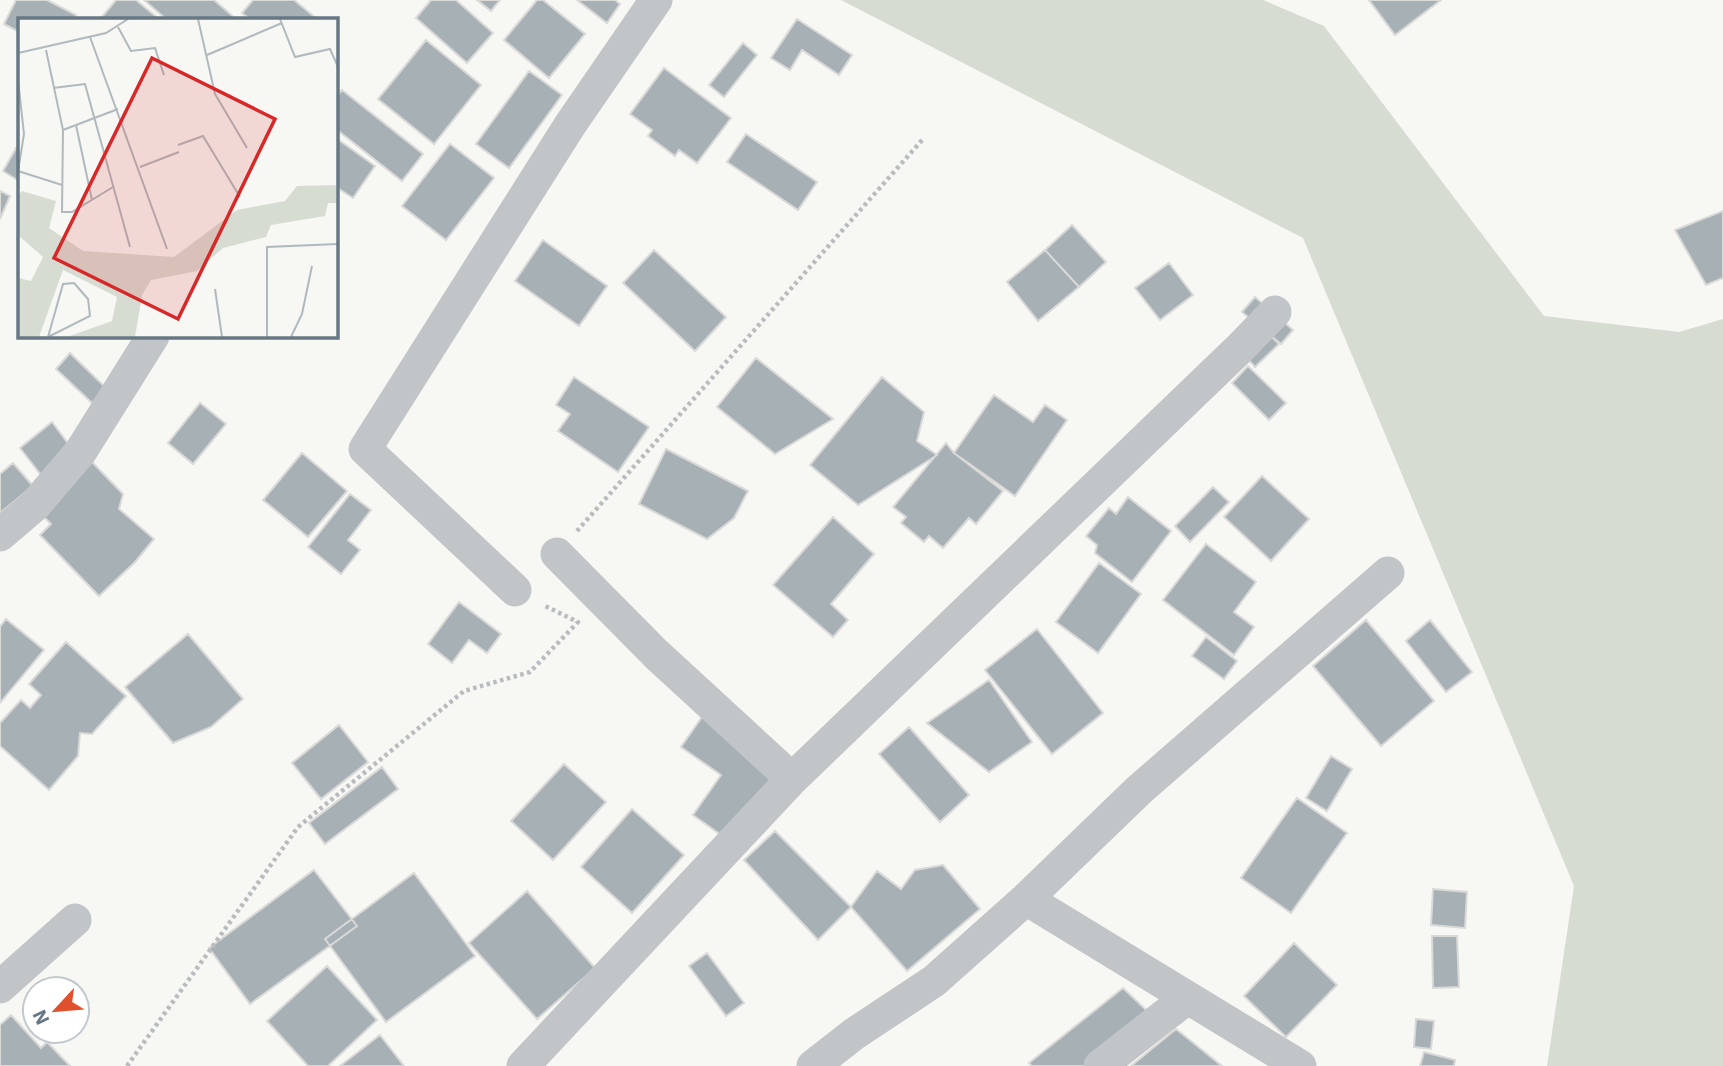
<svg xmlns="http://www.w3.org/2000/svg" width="1723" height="1066" viewBox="0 0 1723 1066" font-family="'IBM Plex Sans',sans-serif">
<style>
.green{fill:#d7dcd3}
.building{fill:#a7b0b5;stroke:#d9d9d7;stroke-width:2}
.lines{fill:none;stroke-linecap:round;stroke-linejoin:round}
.path{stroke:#b9bcbe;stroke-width:4.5;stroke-dasharray:3.5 3.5;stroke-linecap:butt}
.street{stroke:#c1c5c8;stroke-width:33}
.inset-road{fill:none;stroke:#b0b9bd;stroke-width:2}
.view{fill:#d62828;fill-opacity:0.15;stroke:#d62828;stroke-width:3.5}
.inset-edge{fill:none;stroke:#677884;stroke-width:3.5}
</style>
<rect width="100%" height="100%" fill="#f7f7f4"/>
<path class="green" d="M 841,0 L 1263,0 L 1324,26 L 1544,316 L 1679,332 L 1723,319 L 1723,1066 L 1547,1066 L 1574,886 L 1303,238 Z"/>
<path class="building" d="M 16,0 L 47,0 L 76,15 L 74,19 L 19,19 L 19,32 L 4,24 Z
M 116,0 L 136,0 L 159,19 L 102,19 L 101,18 Z
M 144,0 L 214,0 L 236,19 L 166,19 Z
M 253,0 L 294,0 L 317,19 L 250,19 L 242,13 Z
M 431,0 L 456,0 L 493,33 L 467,63 L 416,18 Z
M 477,0 L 500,0 L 491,11 Z
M 537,0 L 543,0 L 585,34 L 549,78 L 504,40 Z
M 577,0 L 615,0 L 620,4 L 607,23 Z
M 1369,0 L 1441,0 L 1395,35 Z
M 797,19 L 852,55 L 839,75 L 802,50 L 790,70 L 771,58 Z
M 426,40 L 481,85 L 434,144 L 378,99 Z
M 743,43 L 757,55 L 724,97 L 709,85 Z
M 664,68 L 731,118 L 697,163 L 679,150 L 675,156 L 648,136 L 652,130 L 630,114 Z
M 529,71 L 562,95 L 509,168 L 476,144 Z
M 342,90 L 423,154 L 402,181 L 336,129 L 336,98 Z
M 746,134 L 817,182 L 798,210 L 727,162 Z
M 336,138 L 375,166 L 353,198 L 336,187 Z
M 19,143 L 19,181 L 3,171 Z
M 450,144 L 494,178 L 446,240 L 402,206 Z
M 0,191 L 10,196 L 0,219 Z
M 1723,211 L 1723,278 L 1706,285 L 1675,230 Z
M 1072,225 L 1106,262 L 1079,287 L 1045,250 Z
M 543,240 L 607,286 L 579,326 L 515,281 Z
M 654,250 L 726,317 L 695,351 L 623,283 Z
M 1045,250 L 1079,287 L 1038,321 L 1007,282 Z
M 1169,263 L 1193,295 L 1160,320 L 1135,288 Z
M 1255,297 L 1293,330 L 1281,344 L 1242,312 Z
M 1262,327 L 1279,344 L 1255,367 L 1239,349 Z
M 70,353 L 106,388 L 92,403 L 56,369 Z
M 756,358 L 833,419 L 775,454 L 717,407 Z
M 1248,366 L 1286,403 L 1269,420 L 1232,383 Z
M 574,377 L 649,427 L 618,472 L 558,431 L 570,414 L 556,405 Z
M 882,377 L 924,412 L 917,441 L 937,455 L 858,505 L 810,465 Z
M 994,395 L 1033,422 L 1045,405 L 1067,420 L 1015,496 L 954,453 Z
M 200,403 L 226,424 L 193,464 L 168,443 Z
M 52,422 L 73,450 L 41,475 L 20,448 Z
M 946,443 L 954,453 L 1003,491 L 976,524 L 969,518 L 943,548 L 929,536 L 924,542 L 901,523 L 906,517 L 893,507 Z
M 666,449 L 748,491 L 734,518 L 707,539 L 639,504 Z
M 302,453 L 347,491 L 308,537 L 263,500 Z
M 90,460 L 123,494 L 119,509 L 154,539 L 135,562 L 99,596 L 40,535 L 51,524 L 38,511 Z
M 13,463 L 33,486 L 0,513 L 0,474 Z
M 1262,476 L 1309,519 L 1271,561 L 1224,517 Z
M 1213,487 L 1229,502 L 1190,542 L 1175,526 Z
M 350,494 L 371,510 L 348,540 L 360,550 L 341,574 L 308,547 Z
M 1128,497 L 1171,531 L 1132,582 L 1095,553 L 1097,545 L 1086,536 L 1109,508 L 1116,514 Z
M 833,517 L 874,554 L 831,604 L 848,620 L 833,637 L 773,585 Z
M 1206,544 L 1256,582 L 1234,612 L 1254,627 L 1234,655 L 1163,600 Z
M 1099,563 L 1141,594 L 1098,653 L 1056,622 Z
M 459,602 L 501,634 L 487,653 L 469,640 L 452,663 L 428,644 Z
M 6,619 L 44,650 L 0,703 L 0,627 Z
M 1366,620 L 1434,701 L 1381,746 L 1313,666 Z
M 1430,620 L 1472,672 L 1446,692 L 1406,641 Z
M 1037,629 L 1103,713 L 1052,754 L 985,670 Z
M 188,634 L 243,699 L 211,727 L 173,743 L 125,687 Z
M 1206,637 L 1237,661 L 1224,679 L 1192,656 Z
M 66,642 L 126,696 L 92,734 L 80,733 L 78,756 L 49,790 L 0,746 L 0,723 L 21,700 L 30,708 L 41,695 L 29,684 Z
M 989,680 L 1032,742 L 989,772 L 927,723 Z
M 709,707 L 786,761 L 731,842 L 693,815 L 721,775 L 681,747 Z
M 339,725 L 368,762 L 321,799 L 292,763 Z
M 909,727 L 969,795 L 940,822 L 879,754 Z
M 1331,756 L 1352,769 L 1327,811 L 1306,798 Z
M 564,764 L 606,802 L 553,860 L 511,821 Z
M 382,767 L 398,789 L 325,844 L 309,823 Z
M 1297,798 L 1347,833 L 1291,913 L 1241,878 Z
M 632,809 L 684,855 L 632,913 L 581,867 Z
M 775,831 L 851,907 L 818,940 L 744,860 Z
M 943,865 L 980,909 L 907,971 L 851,907 L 877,871 L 901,889 L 915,870 Z
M 314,870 L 357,926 L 250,1004 L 209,948 Z
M 414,873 L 475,956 L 386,1022 L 325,939 Z
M 1433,889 L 1467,892 L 1465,928 L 1431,925 Z
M 527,891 L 595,968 L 537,1019 L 469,943 Z
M 1432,936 L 1457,936 L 1459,987 L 1433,988 Z
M 1294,943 L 1337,985 L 1286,1037 L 1244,996 Z
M 707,953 L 744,1003 L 726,1016 L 689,966 Z
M 327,966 L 377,1020 L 328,1066 L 308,1066 L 267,1021 Z
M 1123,988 L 1165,1028 L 1117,1066 L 1032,1066 L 1029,1063 Z
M 11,1015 L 41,1048 L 47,1042 L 70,1066 L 0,1066 L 0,1025 Z
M 1416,1019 L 1434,1021 L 1431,1049 L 1414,1047 Z
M 1176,1029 L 1222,1066 L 1131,1066 Z
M 380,1035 L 404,1066 L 340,1066 Z
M 1424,1052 L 1455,1060 L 1454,1066 L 1420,1066 Z"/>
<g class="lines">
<path class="path" d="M 577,531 L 923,139
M 127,1066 L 298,827 L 464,691 L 530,672 L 578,622 L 543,605"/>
<path class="street" d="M 0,535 L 35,505 L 81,451 L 153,336
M 557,554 L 656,654 L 792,779
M 515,590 L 365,449 L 570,125 L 656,0
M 1026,899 L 1300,1066
M 0,987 L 75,920
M 523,1066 L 792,779 L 1239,349 L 1275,312
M 813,1066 L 854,1034 L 934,981 L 1026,899 L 1139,790 L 1388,573
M 1100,1066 L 1187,998"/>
</g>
<g transform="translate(18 18)">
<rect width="320" height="320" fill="#f7f7f4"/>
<path d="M 320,167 L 320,185 L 310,185 L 307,198 L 253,207 L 248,219 L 205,230 L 179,253 L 133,262 L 124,277 L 117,319 L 49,319 L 94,303 L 99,279 L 45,252 L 21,319 L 0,319 L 0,260 L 13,263 L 25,239 L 0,217 L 0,177 L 4,173 L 38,183 L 31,210 L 65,233 L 156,239 L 219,192 L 267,183 L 279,168 Z" fill="#d7dcd3"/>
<path class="inset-road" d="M 180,1 L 197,76 L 229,130M 262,1 L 277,39 L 312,31 L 320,49M 100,9 L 113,33 L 137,30 L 146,57M 72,19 L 149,231M 28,32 L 45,112 L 44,194 L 54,194 L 95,169M 0,35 L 88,15 L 110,1M 189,37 L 264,5M 0,62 L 6,116 L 0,153 L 44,167M 35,70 L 67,66 L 112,229M 58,107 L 74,182M 45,112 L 100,91M 160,127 L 185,118 L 222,179M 122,149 L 161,134M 56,265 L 70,281 L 72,298 L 30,319 L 45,266 ZM 197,271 L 204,319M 249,319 L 249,229 L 320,226M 273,319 L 284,296 L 294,248"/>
<path class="view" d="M 134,40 L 257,101 L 160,301 L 36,240 Z"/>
<rect width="320" height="320" class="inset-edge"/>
</g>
<g transform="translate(56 1010) rotate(244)"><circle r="33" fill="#ffffff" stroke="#c2c9ce" stroke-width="2"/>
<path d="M0-5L12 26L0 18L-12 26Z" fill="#df502c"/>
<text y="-10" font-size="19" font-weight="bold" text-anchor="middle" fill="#677884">N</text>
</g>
</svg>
